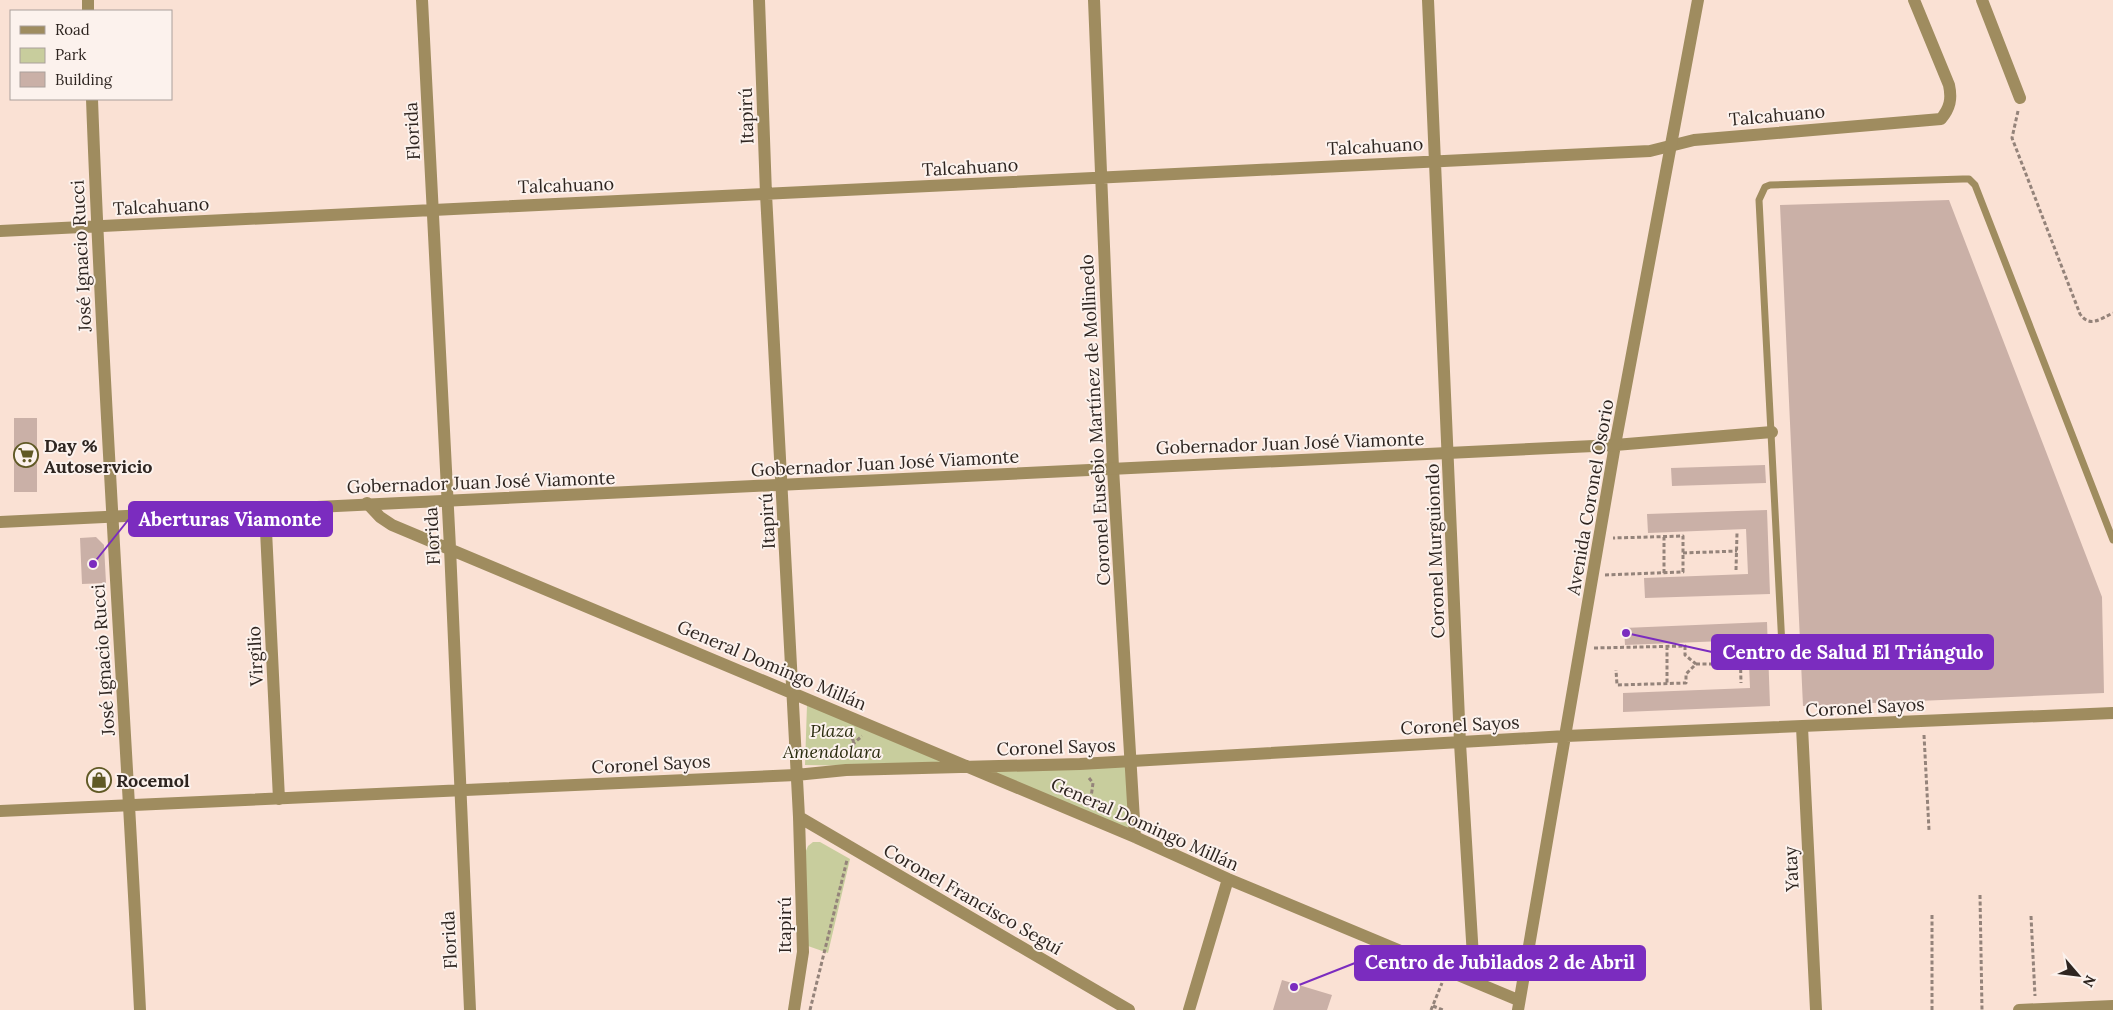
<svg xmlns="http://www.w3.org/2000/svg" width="2113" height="1010" viewBox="0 0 2113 1010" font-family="Lora,serif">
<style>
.green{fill:#c8cd9d}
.building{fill:#cab0a7}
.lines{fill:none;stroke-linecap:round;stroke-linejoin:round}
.path{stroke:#94837a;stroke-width:3;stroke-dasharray:4 2.5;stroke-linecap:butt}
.service{stroke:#9f8c5f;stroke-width:7}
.minor{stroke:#9f8c5f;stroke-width:12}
.tertiary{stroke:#9f8c5f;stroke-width:12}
.labels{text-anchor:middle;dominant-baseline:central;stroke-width:4;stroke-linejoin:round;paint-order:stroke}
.street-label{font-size:18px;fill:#2e2520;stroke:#fcf2ed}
.poi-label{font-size:18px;font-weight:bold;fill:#2e2520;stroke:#fcf2ed;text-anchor:start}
.park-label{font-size:18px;font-style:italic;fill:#2b2d0f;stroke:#fcf2ed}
.leader{fill:none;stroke:#7b2cbf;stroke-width:2}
.callout-dot{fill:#7b2cbf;stroke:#fcf2ed;stroke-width:2}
.callout{fill:#7b2cbf;stroke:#7b2cbf;stroke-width:2}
.callout-label{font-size:19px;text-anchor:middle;font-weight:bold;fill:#fff}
</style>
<rect width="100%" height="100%" fill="#fae1d4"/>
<path class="green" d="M 807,705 L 971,768 L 1130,762 L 1135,837 L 971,768 L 805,765 Z
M 813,842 L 820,842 L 850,859 L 828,953 L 808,946 L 805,853 L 808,846 Z"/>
<path class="building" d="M 1949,200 L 2102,597 L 2104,693 L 1803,706 L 1780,205 Z
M 14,418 L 37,418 L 37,492 L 14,492 Z
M 1765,465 L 1766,483 L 1672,486 L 1671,468 Z
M 1767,510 L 1770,594 L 1645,598 L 1644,578 L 1748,574 L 1746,529 L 1648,533 L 1647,514 Z
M 96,537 L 104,545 L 106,583 L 82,584 L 80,538 Z
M 1767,622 L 1770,706 L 1623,712 L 1623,693 L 1750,688 L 1748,640 L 1625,645 L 1624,628 Z
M 1282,980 L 1332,995 L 1327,1010 L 1273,1010 Z"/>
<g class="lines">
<path class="path" d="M 2018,111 L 2012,138 L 2080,314 C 2090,328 2100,319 2113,313
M 1683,553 L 1737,551
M 1736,570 L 1737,533
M 1664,573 L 1664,537
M 1605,575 L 1683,572 L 1683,536 L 1613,538
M 1740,643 L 1741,683
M 1667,646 L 1667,684
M 1594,648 L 1685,646 L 1685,655 L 1696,664 L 1686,674 L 1686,683 L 1617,685 L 1616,670
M 1696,664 L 1740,664
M 850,732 L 854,743
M 1924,735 L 1929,830
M 850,758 L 854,743 L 862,736
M 1089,778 L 1093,783 L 1090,805
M 1980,895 L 1982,1010
M 2031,916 L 2035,996
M 1433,1006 L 1443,1010
M 810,1010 L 847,860
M 1431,1010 L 1442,983
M 1932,1010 L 1932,915"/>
<path class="service" d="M 1783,666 L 1759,200 L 1765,187 L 1770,185 L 1963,179 L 1969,179 L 1975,185 L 2113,540"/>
<path class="minor" d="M 88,0 L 88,11
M 422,0 L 450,548 L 470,1010
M 759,0 L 766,194 L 799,817 L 803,952 L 794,1010
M 1094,0 L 1113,468 L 1135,837
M 1428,0 L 1460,743 L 1473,957 L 1470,980
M 1982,0 L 2020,98
M 92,99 C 103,403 125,706 140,1010
M 0,231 L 1650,151 L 1694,140 L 1941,119 C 1950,108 1952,99 1949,85 L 1914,0
M 367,503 L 380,517 L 392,525 L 1135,837 L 1228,879 L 1518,1000
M 265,510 L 279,799
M 1802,727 L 1816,1010
M 0,811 L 796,775 L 846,770 L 1080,764 L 1566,736 L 2113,713
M 799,817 L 1129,1010
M 1189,1010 L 1228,879
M 1518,1010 L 1615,445 L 1772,432
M 2019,1010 L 2113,1006"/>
<path class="tertiary" d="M 0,522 L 1615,445 L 1698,0"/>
</g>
<defs>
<symbol id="supermarket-ring" viewBox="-11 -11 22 22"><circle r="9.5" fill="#fcf2ed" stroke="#605925" stroke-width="1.5"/><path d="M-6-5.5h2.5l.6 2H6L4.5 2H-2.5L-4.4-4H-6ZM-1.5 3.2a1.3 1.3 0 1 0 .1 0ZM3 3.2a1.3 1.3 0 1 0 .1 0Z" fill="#605925"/></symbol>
<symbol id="shop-ring" viewBox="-11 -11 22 22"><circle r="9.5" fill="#fcf2ed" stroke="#605925" stroke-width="1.5"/><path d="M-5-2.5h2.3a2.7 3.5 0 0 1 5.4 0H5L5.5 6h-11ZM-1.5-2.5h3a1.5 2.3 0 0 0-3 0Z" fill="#605925"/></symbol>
</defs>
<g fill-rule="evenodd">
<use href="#supermarket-ring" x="12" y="441" width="28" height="28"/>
<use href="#shop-ring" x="85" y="766" width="28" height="28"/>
</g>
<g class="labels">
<g class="street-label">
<text transform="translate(1777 115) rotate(-5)">Talcahuano</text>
<text transform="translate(746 116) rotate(-92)">Itapirú</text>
<text transform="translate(412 131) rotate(-93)">Florida</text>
<text transform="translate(1375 146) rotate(-3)">Talcahuano</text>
<text transform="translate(970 167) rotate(-3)">Talcahuano</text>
<text transform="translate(566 185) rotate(-2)">Talcahuano</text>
<text transform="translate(161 206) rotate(-3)">Talcahuano</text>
<text transform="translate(81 256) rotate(-93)">José Ignacio Rucci</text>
<text transform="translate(1095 420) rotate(-93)">Coronel Eusebio Martínez de Mollinedo</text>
<text transform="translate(1290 443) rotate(-2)">Gobernador Juan José Viamonte</text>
<text transform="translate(885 463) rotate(-3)">Gobernador Juan José Viamonte</text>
<text transform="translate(481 482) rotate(-2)">Gobernador Juan José Viamonte</text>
<text transform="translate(1590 497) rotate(-80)">Avenida Coronel Osorio</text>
<text transform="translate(767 521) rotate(-93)">Itapirú</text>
<text transform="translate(432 536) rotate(-93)">Florida</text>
<text transform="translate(1435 551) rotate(-92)">Coronel Murguiondo</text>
<text transform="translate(255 656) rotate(-93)">Virgilio</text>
<text transform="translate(103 660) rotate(-94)">José Ignacio Rucci</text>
<text transform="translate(772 665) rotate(23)">General Domingo Millán</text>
<text transform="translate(1865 707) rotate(-3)">Coronel Sayos</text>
<text transform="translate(1460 725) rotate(-3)">Coronel Sayos</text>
<text transform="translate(1056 747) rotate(-2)">Coronel Sayos</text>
<text transform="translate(651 764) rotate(-3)">Coronel Sayos</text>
<text transform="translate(1145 824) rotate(24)">General Domingo Millán</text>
<text transform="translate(1791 869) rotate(-93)">Yatay</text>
<text transform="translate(973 899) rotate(30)">Coronel Francisco Seguí</text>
<text transform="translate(784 925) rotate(-90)">Itapirú</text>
<text transform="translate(449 940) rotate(-93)">Florida</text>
</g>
<g class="poi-label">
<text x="44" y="445">Day %<tspan x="44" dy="21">Autoservicio</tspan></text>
<text x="116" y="780">Rocemol</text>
</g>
<g class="park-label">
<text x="832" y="730">Plaza<tspan x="832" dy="21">Amendolara</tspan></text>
</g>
</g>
<path class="leader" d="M93 564L129 519M1626 633L1712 652M1294 987L1355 963"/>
<g class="callout-dot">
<circle cx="93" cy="564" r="5"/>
<circle cx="1626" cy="633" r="5"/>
<circle cx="1294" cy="987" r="5"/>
</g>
<g class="callout">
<rect x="129" y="502" width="203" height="34" rx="5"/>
<rect x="1712" y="635" width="281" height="34" rx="5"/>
<rect x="1355" y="946" width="290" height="34" rx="5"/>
</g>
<g class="callout-label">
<text x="230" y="526">Aberturas Viamonte</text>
<text x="1853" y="659">Centro de Salud El Triángulo</text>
<text x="1500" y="969">Centro de Jubilados 2 de Abril</text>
</g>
<rect x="10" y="10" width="162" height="90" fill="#fcf2ed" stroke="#aaa09b"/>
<rect x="20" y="26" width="25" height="8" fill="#9f8c5f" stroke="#aaa09b"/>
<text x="55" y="35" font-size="15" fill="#2e2520">Road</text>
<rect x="20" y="48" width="25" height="15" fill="#c8cd9d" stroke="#aaa09b"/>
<text x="55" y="60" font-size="15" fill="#2e2520">Park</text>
<rect x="20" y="72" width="25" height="15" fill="#cab0a7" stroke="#aaa09b"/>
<text x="55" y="85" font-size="15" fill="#2e2520">Building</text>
<g transform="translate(2078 975) rotate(118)" stroke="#fcf2ed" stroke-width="4" paint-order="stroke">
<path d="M0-4L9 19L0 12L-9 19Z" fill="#2e2520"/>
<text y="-8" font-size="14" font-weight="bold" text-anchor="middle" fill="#2e2520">N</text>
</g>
</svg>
